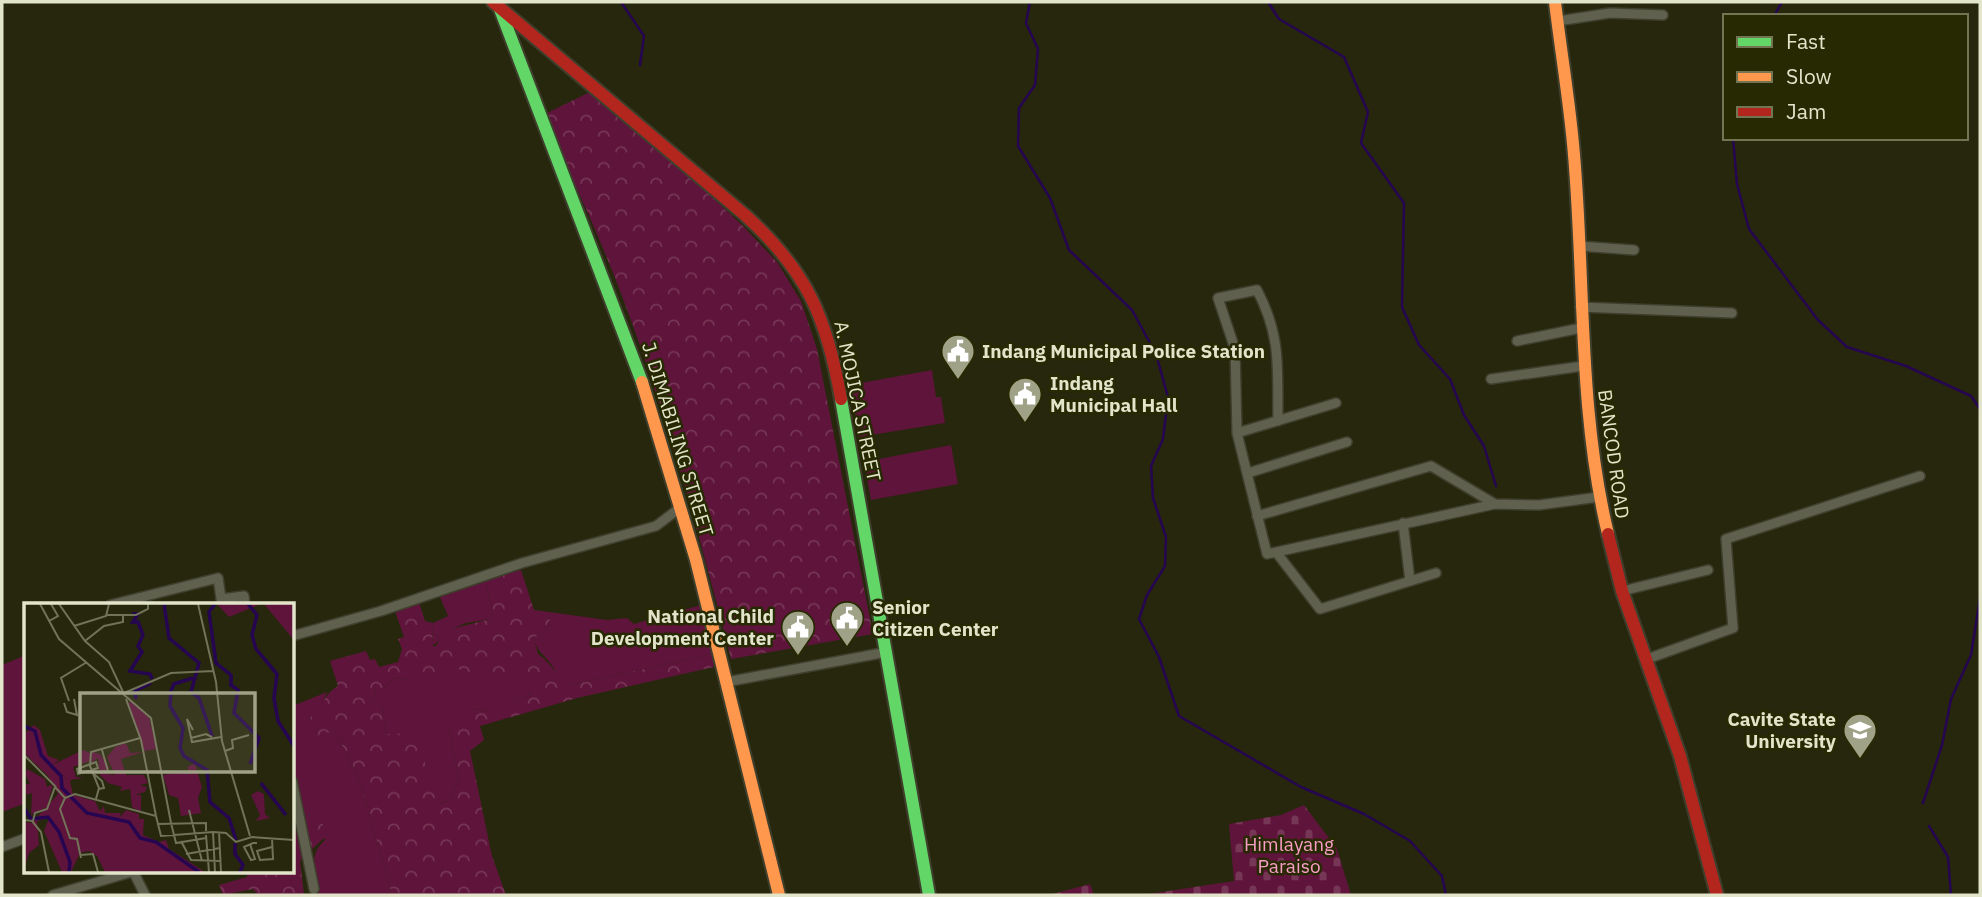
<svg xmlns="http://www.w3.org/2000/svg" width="1982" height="897" viewBox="0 0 1982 897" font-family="'IBM Plex Sans',sans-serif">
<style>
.grass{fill:#5f143b}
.forest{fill:url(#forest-crowns);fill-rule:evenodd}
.cemetery{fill:url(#cemetery-stones)}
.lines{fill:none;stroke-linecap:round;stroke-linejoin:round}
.stream{stroke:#260551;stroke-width:2.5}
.street-casing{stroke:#3f3f2d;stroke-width:12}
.fast-casing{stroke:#3f3f2d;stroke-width:16}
.slow-casing{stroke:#3f3f2d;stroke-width:16}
.jam-casing{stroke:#3f3f2d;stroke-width:16}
.street{stroke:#5f604d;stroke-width:9}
.fast{stroke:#63d668;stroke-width:12}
.slow{stroke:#ff974d;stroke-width:12}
.jam{stroke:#b3261e;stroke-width:12}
.labels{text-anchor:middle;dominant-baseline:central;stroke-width:5;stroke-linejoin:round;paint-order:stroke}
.poi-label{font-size:19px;font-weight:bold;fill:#e2e5ca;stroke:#272902;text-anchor:start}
.street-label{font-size:19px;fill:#e2e5ca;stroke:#272902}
.park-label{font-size:19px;fill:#f89ec6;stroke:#272902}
.inset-river{fill:none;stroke:#260551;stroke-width:3.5}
.inset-road{fill:none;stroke:#717358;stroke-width:2}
.view{fill:#a0a288;fill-opacity:0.15;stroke:#a0a288;stroke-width:3.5}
.inset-edge{fill:none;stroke:#e2e5ca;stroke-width:3.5}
</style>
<defs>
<pattern id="forest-crowns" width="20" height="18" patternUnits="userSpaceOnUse" patternTransform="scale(1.75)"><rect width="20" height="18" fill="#5f143b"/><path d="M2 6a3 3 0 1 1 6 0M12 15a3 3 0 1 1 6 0" fill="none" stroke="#763656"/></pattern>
<pattern id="cemetery-stones" width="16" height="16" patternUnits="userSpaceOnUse" patternTransform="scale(1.75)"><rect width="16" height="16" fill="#5f143b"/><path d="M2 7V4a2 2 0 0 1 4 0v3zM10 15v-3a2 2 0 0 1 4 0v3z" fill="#763656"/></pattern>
</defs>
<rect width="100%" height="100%" fill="#26270c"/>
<path class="grass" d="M 932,370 L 936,397 L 941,397 L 945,423 L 859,437 L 850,385 Z
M 951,445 L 958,484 L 871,500 L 864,462 Z
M 485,579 L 492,609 L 491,619 L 466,623 L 437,635 L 439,641 L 432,646 L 433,623 L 448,616 L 439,595 Z
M 701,605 L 712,654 L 570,685 C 557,678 558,674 550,663 C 543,653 537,652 534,638 L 550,625 L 549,612 L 607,620 L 627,618 L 634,624 Z
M 26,655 L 26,803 L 2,812 L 2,665 Z
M 456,662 L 515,676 L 531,695 L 489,711 L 473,709 L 471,716 L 449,729 L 459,779 L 449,801 L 438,804 L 415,734 L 386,734 L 383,707 L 374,698 L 376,688 L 384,688 L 394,678 L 408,680 L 426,668 Z
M 327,692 L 320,708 L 307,721 L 334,730 L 359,778 L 392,895 L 314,895 L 320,889 C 315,869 308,855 325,840 L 310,815 L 305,816 L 292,763 L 292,703 L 295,705 Z"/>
<path class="forest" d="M 590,92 L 624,115 L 743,226 L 777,262 L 801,301 L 817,349 L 873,634 L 731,659 C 700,537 667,415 622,296 C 599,235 571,175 543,115 Z
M 521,570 L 534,610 L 549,612 L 550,625 L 534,638 L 538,654 C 552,663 555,676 570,685 L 712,654 L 714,667 L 577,698 L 480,726 L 484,740 L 470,751 L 492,856 L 506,895 L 392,895 L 359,778 L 334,730 L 319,737 L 308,732 L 307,721 C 319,710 324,694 338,686 L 330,661 L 366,651 L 370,660 L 375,659 L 379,667 L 398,662 L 402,649 L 398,639 L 404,637 L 395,611 L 419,602 L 425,621 L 433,623 L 432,646 L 436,646 L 439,641 L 437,635 L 442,631 L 491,619 L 492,609 L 485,579 ZM 456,662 L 461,673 C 478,678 499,684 515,677 L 531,695 L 488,711 L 473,709 L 468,711 L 470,716 L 449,729 L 459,779 L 449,801 L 439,804 L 415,733 L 386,734 L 383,706 L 374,698 L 376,688 L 384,688 L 394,678 L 408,680 L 421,677 L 426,669 L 433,673 L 450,671 Z
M 310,815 L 322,822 L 327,835 L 300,861 L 304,895 L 258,895 L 253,889 L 223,895 L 219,885 L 247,877 L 248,871 L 292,871 L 292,818 Z"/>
<path class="cemetery" d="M 1304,805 L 1337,849 L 1351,895 L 1142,895 L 1234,881 L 1229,824 L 1281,815 Z
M 1090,884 L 1094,895 L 1049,895 Z"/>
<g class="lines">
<path class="stream" d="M 621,2 L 644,36 L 640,65
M 1030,2 L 1026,23 L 1038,49 L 1035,85 L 1019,108 L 1018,146 L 1050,198 L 1069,250 L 1132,310 L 1156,354 L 1168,397 L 1163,439 L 1151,466 L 1153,498 L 1166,537 L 1165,566 L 1147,595 L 1139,619 L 1159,657 L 1179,716 L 1301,787 L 1364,814 L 1410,841 L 1442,876 L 1446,895
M 1268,2 L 1279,19 L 1344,57 L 1368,112 L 1361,143 L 1404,203 L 1402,307 L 1419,345 L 1450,379 L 1464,415 L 1484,446 L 1496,486
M 1774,16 L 1782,2
M 1733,138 L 1737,184 L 1749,229 L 1818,320 L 1847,347 L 1906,366 L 1971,396 L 1980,409
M 1923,803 L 1942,745 L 1951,699 L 1971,655 L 1980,598
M 1929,826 L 1948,857 L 1951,895"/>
<defs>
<path id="street" d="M 1558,21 L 1610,13 L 1663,15
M 1579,246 L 1634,250
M 1580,307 L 1732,313
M 1517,341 L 1581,328
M 1491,379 L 1583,366
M 1278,421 C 1277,368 1282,338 1257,290 L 1218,298 L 1235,349 L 1237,433 L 1267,554 L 1495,504 L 1539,505 L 1599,497
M 1237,433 L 1336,403
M 1248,473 L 1347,442
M 1257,516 L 1431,466 L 1495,504
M 1403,523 L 1410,581
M 1276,552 L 1320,609 L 1436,573
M 1622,591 L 1708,570
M 221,599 L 244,596 L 245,605
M 110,605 L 218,578 L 222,605
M 292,636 L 381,611 L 522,563 L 656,526 L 681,507
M 1647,659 L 1733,628 L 1726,539 L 1920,476
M 726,682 L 887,652
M 292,781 L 314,889
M 2,847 L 26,838
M 133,871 L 145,895
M 53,895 L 135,871"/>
<path id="fast" d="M 500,9 L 642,382
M 841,399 L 929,895"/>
<path id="slow" d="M 1555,2 C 1561,53 1570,104 1574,155 C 1585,282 1578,409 1608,534
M 642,382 L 696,560 L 779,895"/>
<path id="jam" d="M 493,2 L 745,215 C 807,271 827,318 841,399
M 1608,534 L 1622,591 L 1680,756 L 1717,895"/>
</defs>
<use href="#street" class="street-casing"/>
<use href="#fast" class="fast-casing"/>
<use href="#slow" class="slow-casing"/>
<use href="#jam" class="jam-casing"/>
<use href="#street" class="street"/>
<use href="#fast" class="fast"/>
<use href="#slow" class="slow"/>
<use href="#jam" class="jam"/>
</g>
<defs>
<symbol id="civic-pin" viewBox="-11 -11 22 30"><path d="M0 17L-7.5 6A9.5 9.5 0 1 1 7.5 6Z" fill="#a0a288" stroke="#272902"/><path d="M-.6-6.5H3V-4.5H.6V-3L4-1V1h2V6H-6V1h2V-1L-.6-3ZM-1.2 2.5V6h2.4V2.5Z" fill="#fff"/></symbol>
<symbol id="university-pin" viewBox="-11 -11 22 30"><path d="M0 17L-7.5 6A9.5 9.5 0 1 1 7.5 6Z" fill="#a0a288" stroke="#272902"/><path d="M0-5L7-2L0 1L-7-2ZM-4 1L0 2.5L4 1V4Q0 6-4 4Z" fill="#fff"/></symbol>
</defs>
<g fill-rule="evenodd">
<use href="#civic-pin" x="939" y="332" width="38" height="52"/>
<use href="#civic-pin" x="1006" y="375" width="38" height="52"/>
<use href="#civic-pin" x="828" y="599" width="38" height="52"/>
<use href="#civic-pin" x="779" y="608" width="38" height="52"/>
<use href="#university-pin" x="1841" y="711" width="38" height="52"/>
</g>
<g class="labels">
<g class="poi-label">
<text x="982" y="351">Indang Municipal Police Station</text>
<text x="1050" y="383">Indang<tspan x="1050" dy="22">Municipal Hall</tspan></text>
<text x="872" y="607">Senior<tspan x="872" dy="22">Citizen Center</tspan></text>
<text x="774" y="616" text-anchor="end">National Child<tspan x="774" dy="22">Development Center</tspan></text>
<text x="1836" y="719" text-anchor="end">Cavite State<tspan x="1836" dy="22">University</tspan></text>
</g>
<g class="street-label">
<text transform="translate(858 401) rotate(78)">A. MOJICA STREET</text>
<text transform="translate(678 439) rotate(73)">J. DIMABILING STREET</text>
<text transform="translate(1614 454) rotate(82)">BANCOD ROAD</text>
</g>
<g class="park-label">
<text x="1289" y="844">Himlayang<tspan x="1289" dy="22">Paraiso</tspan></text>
</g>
</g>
<g transform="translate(24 603)">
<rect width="270" height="270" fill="#26270c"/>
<path d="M 59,147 L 66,150 L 66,158 L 49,164 L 52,174 L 60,175 L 44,177 L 28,162 ZM 3,166 L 21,176 L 23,184 L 29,181 L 23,204 L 7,212 L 8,190 L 3,192 L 0,185 L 0,181 L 6,181 L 1,171 ZM 234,188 L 240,191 L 241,211 L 246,215 L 232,218 L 236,212 L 227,192 Z" fill="#5f143b"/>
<path d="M 193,1 L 237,1 L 205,14 ZM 240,1 L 269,1 L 269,36 ZM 108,98 L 125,115 L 133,146 L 120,148 L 104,100 ZM 10,122 L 16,127 L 24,153 L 35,157 L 28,162 L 44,177 L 52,174 L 46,178 L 49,191 L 39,195 L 49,192 L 71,198 L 76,208 L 80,203 L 81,210 L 97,210 L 95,215 L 102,207 L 115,211 L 115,216 L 120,216 L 119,232 L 135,239 L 142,237 L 145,246 L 181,269 L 81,269 L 73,253 L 65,248 L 56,250 L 47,269 L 38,269 L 20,228 L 25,215 L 13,218 L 15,242 L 5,250 L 0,267 L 0,219 L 8,220 L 34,191 L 24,173 L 0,150 L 0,131 ZM 102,140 L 106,150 L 119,149 L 97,156 L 102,172 L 120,172 L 124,180 L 116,182 L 123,184 L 121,189 L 111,192 L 117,192 L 117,209 L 108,204 L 106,186 L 96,188 L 98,184 L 84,180 L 76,172 L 74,155 L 67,160 L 68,149 L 76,151 L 85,164 L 83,171 L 91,172 L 83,154 L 91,144 Z" fill="#5f143b"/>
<path d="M 171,161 L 178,184 L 174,195 L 177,210 L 157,213 L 154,195 L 145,192 L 139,172 L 164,168 L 164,163 Z" fill="#5f143b"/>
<path class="inset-river" d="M 140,1 L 145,35 L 175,60 L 167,89 L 175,95 L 188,133M 191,1 L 185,9 L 192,60 L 207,72 L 207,82 L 214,87 L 210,110 L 235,135 L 226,161M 224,1 L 233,12 L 228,32 L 232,46 L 253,71 L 250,95 L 254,118 L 270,143M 108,11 L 114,11 L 109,19 L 114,19 L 119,32 L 114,43 L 118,49 L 106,68 L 126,71 L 128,76M 169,75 L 150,81 L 147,88 L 146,103 L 159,125 L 156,145 L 160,153 L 183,167 L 186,199 L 205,215 L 212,237M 112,96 L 111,88 L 127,80M 0,123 L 11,128 L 17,152 L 37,173 L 38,185 L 63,210 L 105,219 L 116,235 L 132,239 L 175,269M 237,180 L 262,212M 0,205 L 7,216 L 24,214 L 35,229 L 46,259 L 45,269M 211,240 L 211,251 L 219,262 L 216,269"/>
<path class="inset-road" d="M 16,1 L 35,36 L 127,115 L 147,220M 35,1 L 61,38 L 85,59 L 99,89M 174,1 L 192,79 L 198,138 L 226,233M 83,12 L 112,12 L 124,6 L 124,1M 25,18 L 34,13 L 27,1M 50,23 L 82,13 L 85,1M 61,38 L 80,23 L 99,19 L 99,13M 100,90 L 147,70 L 189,68M 102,96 L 117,137 L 132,213M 45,98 L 37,75 L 63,59M 40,100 L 43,109 L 53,112 L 50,96M 169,127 L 163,116 L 168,139 L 197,134M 167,135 L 182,131 L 188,134M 78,147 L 84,168M 201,148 L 209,145 L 208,137 L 225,132M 0,152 L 32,184M 72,159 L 74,165 L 54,171 L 53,166 ZM 70,171 L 78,178 L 80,185 L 75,186M 41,195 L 36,206 L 46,235 L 53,236 L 57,255M 72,196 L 75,185 L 66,163 L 67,149 L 116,135M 165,207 L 178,258M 0,217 L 9,218 L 11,210 L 23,206 L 31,184 L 41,195 L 51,191 L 132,213 L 137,233 L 189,229 L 202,230 L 212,239 L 228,234 L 270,237M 8,218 L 17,229 L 25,269M 147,220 L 152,240 L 182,235M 133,221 L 182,220 L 182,228M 189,229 L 191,269M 195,229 L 197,269M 182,232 L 185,269M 248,235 L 249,256 L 236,257 L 233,248 L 248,244M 157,238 L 167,257 L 197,258M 226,241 L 231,256 L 227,257 L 220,244 L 229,240 L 233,240M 162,251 L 196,245M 56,252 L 69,251 L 74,269"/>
<path class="view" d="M 56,90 L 231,90 L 231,169 L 56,169 Z"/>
<rect width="270" height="270" class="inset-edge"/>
</g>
<rect width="1982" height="897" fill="none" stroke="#e2e5ca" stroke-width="7"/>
<rect x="1723" y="14" width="245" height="126" fill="#272902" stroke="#727452" stroke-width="2"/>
<rect x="1737" y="37" width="35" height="10" fill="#63d668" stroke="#727452" stroke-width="2"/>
<text x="1786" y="49" font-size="21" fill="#e2e5ca">Fast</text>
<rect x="1737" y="72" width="35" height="10" fill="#ff974d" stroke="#727452" stroke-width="2"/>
<text x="1786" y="84" font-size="21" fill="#e2e5ca">Slow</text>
<rect x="1737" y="107" width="35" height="10" fill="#b3261e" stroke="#727452" stroke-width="2"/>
<text x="1786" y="119" font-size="21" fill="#e2e5ca">Jam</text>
</svg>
